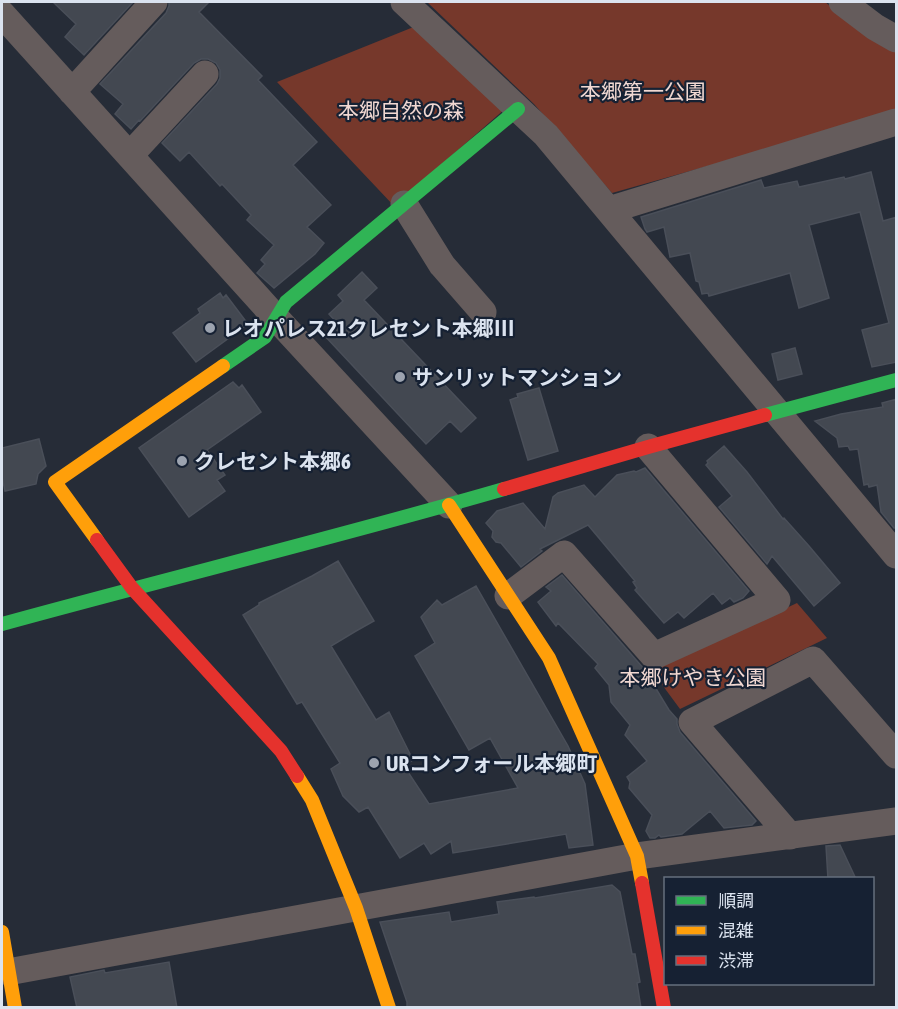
<svg xmlns="http://www.w3.org/2000/svg" width="898" height="1009" viewBox="0 0 898 1009" font-family="'Asap Condensed','Noto Sans JP',sans-serif">
<style>
.green{fill:#76382b}
.building{fill:#434851;stroke:#4a4f59;stroke-width:1.5}
.lines{fill:none;stroke-linecap:round;stroke-linejoin:round}
.street{stroke:#655c5c;stroke-width:27}
.fast{stroke:#30b455;stroke-width:14}
.slow{stroke:#ff9f0a;stroke-width:14}
.jam{stroke:#e5322d;stroke-width:14}
.poi-dot{fill:#9ca3af;stroke:#162133;stroke-width:2}
.labels{text-anchor:middle;dominant-baseline:central;stroke-width:4.5;stroke-linejoin:round;paint-order:stroke}
.park-label{font-size:21px;fill:#f1d8d2;stroke:#162133}
.poi-label{font-size:21px;font-weight:bold;fill:#dbe3ef;stroke:#162133;text-anchor:start}
</style>
<rect width="100%" height="100%" fill="#262c37"/>
<path class="green" d="M 427,2 L 825,2 L 864,33 L 896,52 L 896,113 L 612,193 L 534,104 Z
M 416,26 L 506,108 L 394,206 L 277,82 Z
M 797,603 L 827,638 L 680,709 L 652,671 Z"/>
<path class="building" d="M 53,2 L 133,2 L 84,55 L 65,37 L 76,24 Z
M 169,2 L 209,2 L 199,12 L 262,76 L 258,80 L 317,142 L 293,165 L 331,205 L 307,227 L 324,243 L 315,254 L 274,288 L 257,273 L 265,264 L 261,260 L 274,245 L 247,220 L 251,215 L 222,184 L 220,186 L 189,152 L 180,161 L 162,143 L 217,84 L 220,78 L 220,70 L 216,63 L 208,59 L 201,59 L 194,63 L 140,121 L 139,120 L 131,129 L 115,114 L 123,104 L 100,84 L 166,13 L 169,6 Z
M 871,172 L 883,221 L 897,217 L 897,362 L 872,367 L 862,330 L 889,323 L 860,212 L 809,225 L 829,298 L 799,308 L 790,273 L 709,296 L 708,293 L 702,294 L 699,282 L 696,281 L 690,253 L 670,257 L 664,227 L 647,232 L 645,229 L 641,217 L 761,180 L 764,188 L 797,181 L 799,187 L 844,177 L 845,179 Z
M 362,272 L 377,288 L 364,300 L 476,418 L 461,432 L 450,421 L 426,444 L 324,335 L 337,323 L 329,314 L 343,301 L 338,295 Z
M 220,293 L 223,298 L 226,295 L 248,324 L 196,362 L 173,333 L 200,313 L 198,309 Z
M 795,348 L 802,374 L 778,380 L 772,354 Z
M 233,382 L 239,388 L 242,385 L 261,412 L 207,450 L 225,475 L 217,480 L 225,491 L 189,517 L 139,448 Z
M 539,388 L 558,451 L 528,460 L 510,400 L 518,397 L 517,394 Z
M 897,399 L 897,528 L 894,528 L 881,512 L 877,485 L 869,487 L 868,484 L 864,485 L 858,449 L 850,450 L 848,446 L 839,447 L 837,438 L 815,421 L 841,414 L 883,407 L 882,403 Z
M 39,439 L 46,466 L 38,474 L 36,484 L 5,491 L 2,477 L 2,448 Z
M 724,446 L 747,472 L 783,519 L 784,518 L 809,546 L 840,583 L 814,606 L 772,556 L 767,564 L 719,507 L 732,496 L 706,465 L 708,463 L 707,461 Z
M 645,468 L 749,591 L 743,598 L 734,602 L 730,598 L 722,604 L 713,593 L 684,618 L 678,612 L 664,623 L 635,590 L 637,588 L 633,582 L 635,581 L 588,525 L 540,549 L 542,551 L 521,567 L 501,543 L 496,542 L 492,537 L 493,531 L 486,523 L 497,511 L 523,503 L 545,529 L 553,497 L 558,493 L 584,485 L 595,497 L 617,475 L 634,471 L 636,472 Z
M 338,561 L 374,621 L 356,631 L 331,646 L 376,720 L 389,712 L 413,760 L 404,766 L 429,804 L 518,788 L 490,738 L 469,750 L 415,656 L 435,643 L 421,617 L 437,600 L 442,605 L 476,586 L 568,746 L 585,784 L 593,845 L 569,848 L 566,834 L 453,853 L 451,841 L 431,854 L 424,843 L 400,858 L 368,807 L 359,812 L 343,796 L 331,769 L 340,763 L 302,702 L 297,704 L 243,615 L 259,605 L 259,603 L 312,576 Z
M 562,575 L 644,669 L 669,710 L 677,719 L 677,724 L 680,732 L 756,821 L 752,825 L 724,828 L 710,811 L 682,834 L 661,837 L 659,835 L 655,838 L 650,838 L 646,831 L 652,815 L 629,788 L 630,782 L 627,777 L 647,761 L 625,735 L 630,725 L 611,702 L 609,685 L 595,668 L 598,664 L 558,623 L 556,626 L 538,602 L 551,591 L 546,587 Z
M 840,845 L 856,879 L 828,879 L 826,846 Z
M 612,885 L 620,892 L 632,954 L 635,954 L 640,982 L 637,983 L 641,1008 L 407,1008 L 407,1002 L 380,922 L 449,912 L 451,922 L 499,914 L 497,902 L 534,897 L 535,898 Z
M 169,962 L 177,1008 L 77,1008 L 70,977 L 104,970 L 105,973 Z"/>
<g class="lines">
<path class="street" d="M 404,2 L 546,135 L 896,555
M 842,2 L 875,27 L 896,39
M 2,14 L 277,319 L 449,505
M 72,92 L 154,2
M 130,155 L 205,74
M 404,204 L 442,265 L 483,312
M 609,210 L 896,122
M 508,596 L 564,554 L 654,656 L 777,600 L 648,447
M 790,836 L 692,722 L 813,660 L 896,755
M 8,972 L 637,856 L 896,821"/>
<path class="fast" d="M 223,366 L 265,337 L 286,302 L 518,109
M 765,415 L 896,380
M 2,624 C 169,578 338,537 504,489"/>
<path class="slow" d="M 449,505 L 549,658 L 637,856 L 642,883
M 97,540 L 55,482 L 223,366
M 297,776 L 312,800 L 356,908 L 389,1008
M 2,932 L 15,1008"/>
<path class="jam" d="M 504,489 L 648,447 L 765,415
M 97,540 L 132,588 L 281,751 L 297,776
M 642,883 L 664,1008"/>
</g>
<g class="poi-dot">
<circle cx="210" cy="328" r="6"/>
<circle cx="400" cy="377" r="6"/>
<circle cx="182" cy="461" r="6"/>
<circle cx="374" cy="763" r="6"/>
</g>
<g class="labels">
<g class="park-label">
<text x="643" y="91">本郷第一公園</text>
<text x="401" y="110">本郷自然の森</text>
<text x="693" y="677">本郷けやき公園</text>
</g>
<g class="poi-label">
<text x="222" y="328">レオパレス21クレセント本郷Ⅲ</text>
<text x="412" y="377">サンリットマンション</text>
<text x="194" y="461">クレセント本郷6</text>
<text x="386" y="763">URコンフォール本郷町</text>
</g>
</g>
<rect width="898" height="1009" fill="none" stroke="#dbe3ef" stroke-width="6"/>
<rect x="664" y="877" width="210" height="108" fill="#162133" stroke="#656f7e" stroke-width="1.5"/>
<rect x="676" y="896" width="30" height="9" fill="#30b455" stroke="#656f7e" stroke-width="1.5"/>
<text x="718" y="907" font-size="18" fill="#dbe3ef">順調</text>
<rect x="676" y="926" width="30" height="9" fill="#ff9f0a" stroke="#656f7e" stroke-width="1.5"/>
<text x="718" y="937" font-size="18" fill="#dbe3ef">混雑</text>
<rect x="676" y="956" width="30" height="9" fill="#e5322d" stroke="#656f7e" stroke-width="1.5"/>
<text x="718" y="967" font-size="18" fill="#dbe3ef">渋滞</text>
</svg>
